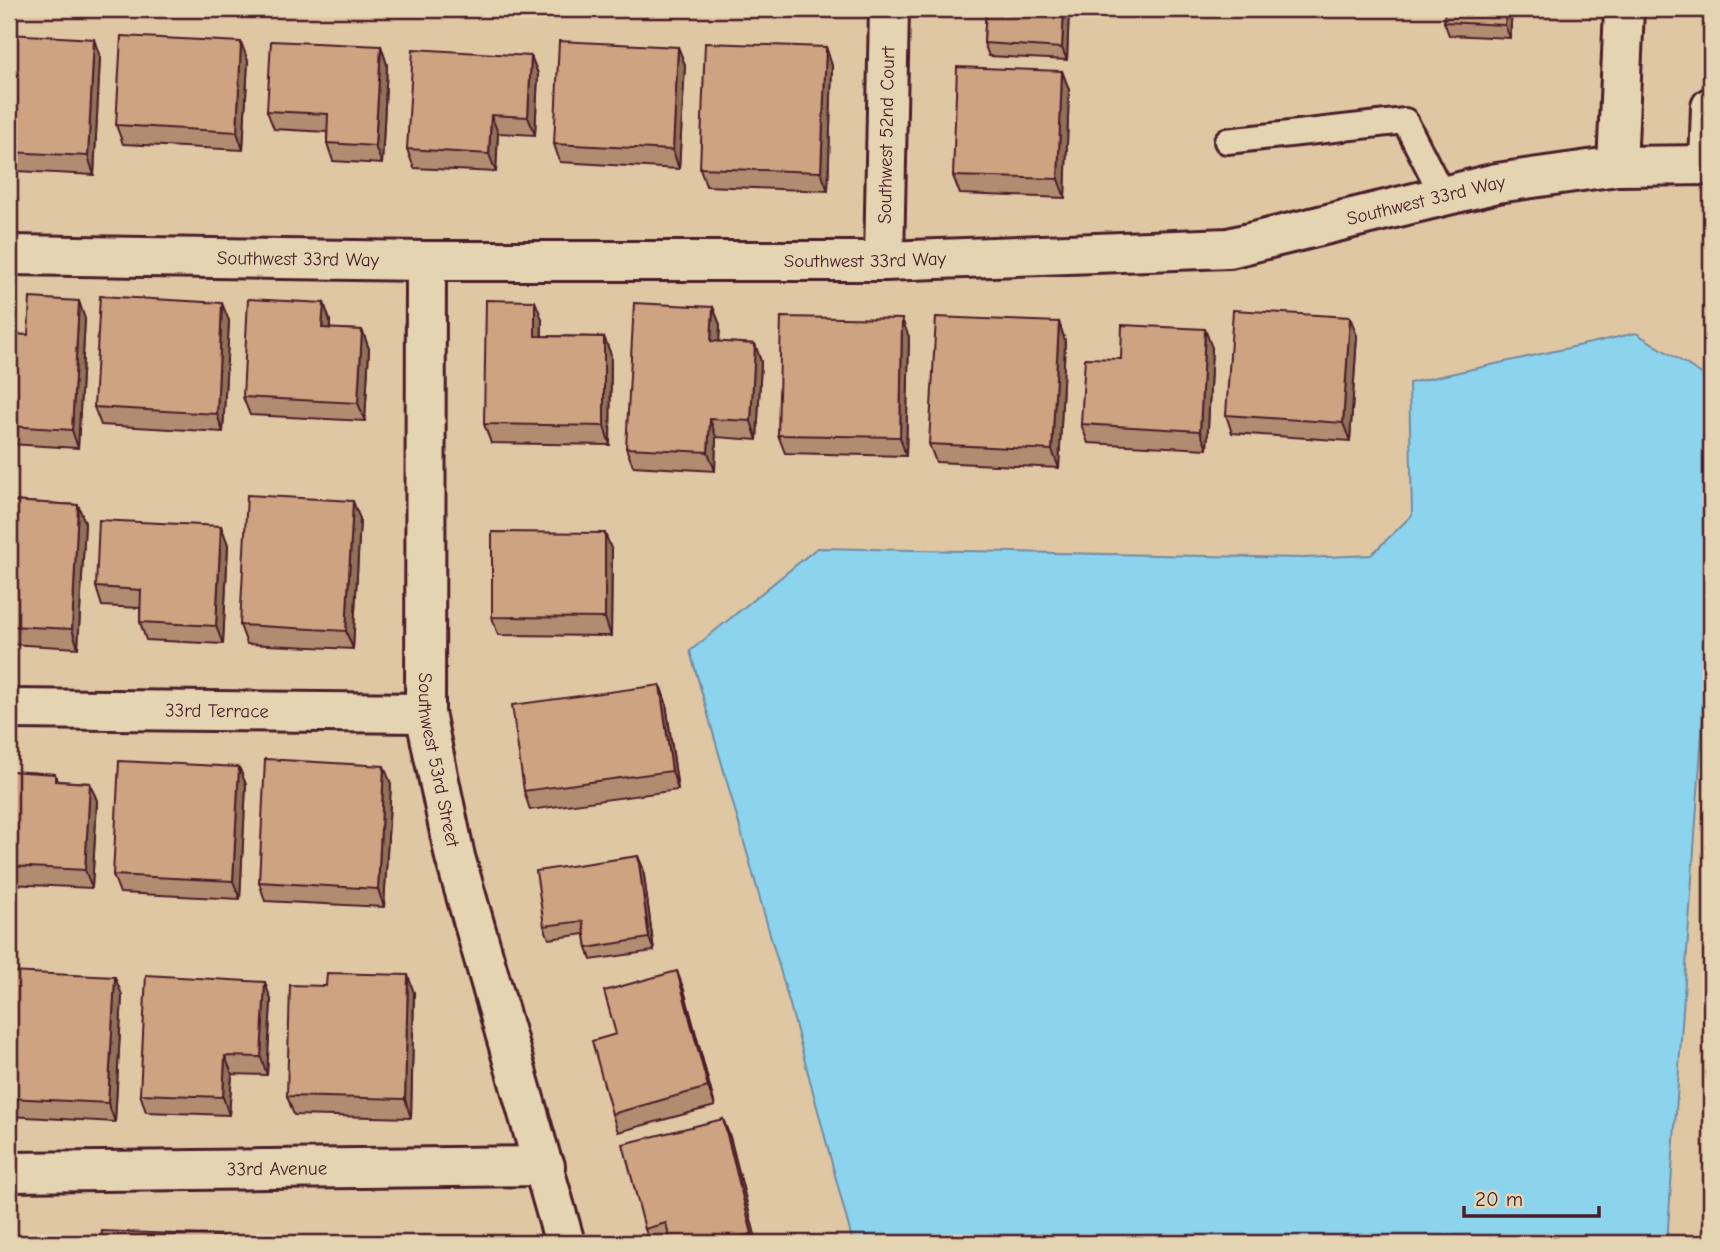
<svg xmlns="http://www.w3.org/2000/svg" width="1720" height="1252" viewBox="0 0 1720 1252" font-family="'Comic Neue',sans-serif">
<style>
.water{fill:#8cd3ee;stroke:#728ba0;stroke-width:2}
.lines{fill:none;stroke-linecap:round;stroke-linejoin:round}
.service-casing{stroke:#4a1f2b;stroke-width:30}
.minor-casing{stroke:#4a1f2b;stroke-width:44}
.service{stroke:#e5d4b1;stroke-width:24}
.minor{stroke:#e5d4b1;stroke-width:38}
.wall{fill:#b18c6f;stroke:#4a1f2b;stroke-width:2}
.shaded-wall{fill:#90725a;stroke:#4a1f2b;stroke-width:2}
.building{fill:#cea381;stroke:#4a1f2b;stroke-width:2}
.labels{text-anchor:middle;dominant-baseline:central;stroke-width:5;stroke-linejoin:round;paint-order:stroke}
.street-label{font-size:19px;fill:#4a1f2b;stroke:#e5d4b1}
</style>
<rect width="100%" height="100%" fill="#e0c7a4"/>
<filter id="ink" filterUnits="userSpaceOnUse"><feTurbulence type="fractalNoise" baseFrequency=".0143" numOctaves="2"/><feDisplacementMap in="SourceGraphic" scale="14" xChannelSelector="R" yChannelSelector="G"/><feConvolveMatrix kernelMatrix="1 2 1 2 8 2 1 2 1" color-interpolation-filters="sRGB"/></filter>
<g filter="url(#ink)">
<path class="water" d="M 1636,333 L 1705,376 L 1711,571 L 1711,602 L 1667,1243 L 853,1243 L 790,1005 L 690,651 L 817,548 L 1304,558 L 1371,555 L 1412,515 L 1409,383 Z"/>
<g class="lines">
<defs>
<path id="service" d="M 1227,141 L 1405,121 L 1443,196"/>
<g id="minor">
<path d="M 1709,165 L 1711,107"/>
<path d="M 1617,166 L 1624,9"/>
<path id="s1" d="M 9,255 L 426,261 L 884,261 L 1229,248 L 1497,183 L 1617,166 L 1711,165"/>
<path id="s2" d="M 426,261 L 425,713 L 455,857 L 565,1243"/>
<path id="s3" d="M 884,261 L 889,9"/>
<path id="s4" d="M 9,709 L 425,713"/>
<path id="s5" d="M 9,1172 L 545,1166"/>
</g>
</defs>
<use href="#service" class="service-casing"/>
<use href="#minor" class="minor-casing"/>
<use href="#service" class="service"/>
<use href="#minor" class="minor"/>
</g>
<path class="wall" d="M 986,9 L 1069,9 L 1067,60 L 989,56 L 984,43 Z
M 1512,9 L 1510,38 L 1449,35 L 1444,22 Z
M 9,34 L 100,57 L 94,175 L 17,171 L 10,152 L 11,132 L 9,132 Z
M 381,46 L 387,65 L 382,164 L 333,161 L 327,143 L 327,132 L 274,129 L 267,111 Z
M 678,47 L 685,65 L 679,169 L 560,162 L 554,144 Z
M 826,47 L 832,66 L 828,191 L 706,186 L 700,168 Z
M 531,56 L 538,74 L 535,135 L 498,133 L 496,172 L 414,168 L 407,149 Z
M 248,61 L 243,150 L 123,144 L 116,125 Z
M 1062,71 L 1069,90 L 1065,198 L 960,194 L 953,176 Z
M 324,303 L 330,321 L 330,329 L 362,330 L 369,349 L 365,421 L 250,415 L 243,397 Z
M 713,307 L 720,325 L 719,342 L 755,344 L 761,362 L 757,440 L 716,437 L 715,471 L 633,466 L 626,448 Z
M 85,319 L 78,448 L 9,444 L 9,334 L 28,335 Z
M 542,319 L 542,336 L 604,337 L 611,355 L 610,445 L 491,443 L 484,424 Z
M 229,321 L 223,432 L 101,425 L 94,407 Z
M 1059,322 L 1065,341 L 1059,468 L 936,462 L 929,444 Z
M 1357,336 L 1350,441 L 1232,433 L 1226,415 Z
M 909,337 L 906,456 L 785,453 L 778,435 Z
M 1212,348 L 1207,449 L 1088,443 L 1081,424 L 1121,359 Z
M 9,501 L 78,505 L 85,523 L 78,648 L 9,644 Z
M 360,519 L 353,649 L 247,644 L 240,625 Z
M 221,526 L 228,545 L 223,644 L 146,640 L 140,622 L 140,608 L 102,606 L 96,587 Z
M 612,551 L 611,636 L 498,635 L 492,617 Z
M 660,685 L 666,703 L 678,790 L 530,810 L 524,791 Z
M 239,767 L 246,785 L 240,899 L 120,893 L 113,875 Z
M 9,771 L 55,774 L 58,781 L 90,783 L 97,801 L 92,888 L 9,884 Z
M 391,784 L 384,907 L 265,901 L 259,882 Z
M 643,868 L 654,951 L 591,960 L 587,948 L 585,934 L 549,939 L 544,926 Z
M 9,972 L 122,995 L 115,1122 L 9,1116 Z
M 684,990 L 715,1106 L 618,1132 L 612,1114 L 616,1034 Z
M 414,993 L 411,1118 L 294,1115 L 287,1096 Z
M 271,1000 L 267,1075 L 232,1074 L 229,1115 L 146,1112 L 140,1094 Z
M 723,1119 L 730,1137 L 757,1243 L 671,1243 L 671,1242 L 666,1243 L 650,1243 L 645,1229 Z"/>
<path class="shaded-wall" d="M 1064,9 L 1069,9 L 1067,60 L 1062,48 Z
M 1506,9 L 1512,9 L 1510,38 L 1505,25 Z
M 94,39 L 100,57 L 94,175 L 88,156 Z
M 241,42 L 248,61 L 243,150 L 237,132 Z
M 381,46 L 387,65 L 382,164 L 375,146 Z
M 678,47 L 685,65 L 679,169 L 673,150 Z
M 826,47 L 832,66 L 828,191 L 821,172 Z
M 531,56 L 538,74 L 535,135 L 528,117 Z
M 1062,71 L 1069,90 L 1065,198 L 1058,179 Z
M 491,115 L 498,133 L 496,172 L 489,154 Z
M 79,301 L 85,319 L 78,448 L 72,430 Z
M 535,301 L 542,319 L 541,354 L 535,336 Z
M 222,303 L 229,321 L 223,432 L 217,414 Z
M 324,303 L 330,321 L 329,347 L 322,328 Z
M 713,307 L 720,325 L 718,360 L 711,341 Z
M 1350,317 L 1357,336 L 1350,441 L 1343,423 Z
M 902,319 L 909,337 L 906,456 L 900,437 Z
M 1059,322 L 1065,341 L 1059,468 L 1052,450 Z
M 1205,329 L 1212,348 L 1207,449 L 1200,431 Z
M 362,330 L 369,349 L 365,421 L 358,403 Z
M 604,337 L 611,355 L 610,445 L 604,426 Z
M 755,344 L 761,362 L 757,440 L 751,421 Z
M 710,419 L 716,437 L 715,471 L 708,452 Z
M 353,501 L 360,519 L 353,649 L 346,631 Z
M 78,505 L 85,523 L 78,648 L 72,629 Z
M 221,526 L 228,545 L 223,644 L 216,626 Z
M 605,533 L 612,551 L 611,636 L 605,618 Z
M 660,685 L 666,703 L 678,790 L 672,771 Z
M 384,766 L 391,784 L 384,907 L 378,889 Z
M 239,767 L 246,785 L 240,899 L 233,881 Z
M 90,783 L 97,801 L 92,888 L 85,870 Z
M 638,856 L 643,868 L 654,951 L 649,938 Z
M 677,971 L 684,990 L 715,1106 L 708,1087 Z
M 408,975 L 414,993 L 411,1118 L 405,1099 Z
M 115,977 L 122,995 L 115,1122 L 108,1103 Z
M 265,982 L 271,1000 L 267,1075 L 261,1057 Z
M 225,1056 L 232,1074 L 229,1115 L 223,1097 Z
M 723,1119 L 730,1137 L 757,1243 L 756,1243 L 752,1234 Z"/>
<path class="building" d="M 986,9 L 1064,9 L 1062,48 L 984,43 Z
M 1445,9 L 1506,9 L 1505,25 L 1444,22 Z
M 9,34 L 94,39 L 88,156 L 10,152 L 12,114 L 9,114 Z
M 121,36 L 241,42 L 237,132 L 116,125 Z
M 271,41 L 381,46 L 375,146 L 327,143 L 328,114 L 267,111 Z
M 559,41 L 678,47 L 673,150 L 554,144 Z
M 705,43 L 826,47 L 821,172 L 700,168 Z
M 413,49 L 531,56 L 528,117 L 491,115 L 489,154 L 407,149 Z
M 957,67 L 1062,71 L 1058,179 L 953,176 Z
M 100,296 L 222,303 L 217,414 L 94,407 Z
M 30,298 L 79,301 L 72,430 L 9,426 L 9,334 L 28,335 Z
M 248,299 L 324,303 L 322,328 L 362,330 L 358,403 L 243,397 Z
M 486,300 L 535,301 L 535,336 L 604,337 L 604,426 L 484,424 Z
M 634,303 L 713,307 L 711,341 L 755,344 L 751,421 L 710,419 L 708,452 L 626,448 Z
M 1233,310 L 1350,317 L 1343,423 L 1226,415 Z
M 781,317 L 902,319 L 900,437 L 778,435 Z
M 936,317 L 1059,322 L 1052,450 L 929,444 Z
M 1122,325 L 1205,329 L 1200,431 L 1081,424 L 1085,358 L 1121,359 Z
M 247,495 L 353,501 L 346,631 L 240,625 Z
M 9,501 L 78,505 L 72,629 L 9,626 Z
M 99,520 L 221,526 L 216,626 L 140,622 L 141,590 L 96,587 Z
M 492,532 L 605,533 L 605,618 L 492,617 Z
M 660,685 L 672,771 L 524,791 L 512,705 Z
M 265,759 L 384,766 L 378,889 L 259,882 Z
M 119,761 L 239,767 L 233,881 L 113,875 Z
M 9,771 L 55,774 L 55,781 L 90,783 L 85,870 L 9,866 Z
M 638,856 L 649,938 L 587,948 L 583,921 L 544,926 L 536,871 Z
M 677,971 L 708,1087 L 612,1114 L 592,1041 L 616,1034 L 604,991 Z
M 9,972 L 115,977 L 108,1103 L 9,1098 Z
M 327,973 L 408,975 L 405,1099 L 287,1096 L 290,985 L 326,986 Z
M 146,975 L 265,982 L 261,1057 L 225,1056 L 223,1097 L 140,1094 Z
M 723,1119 L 752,1234 L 715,1243 L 671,1243 L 666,1223 L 645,1229 L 623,1144 Z
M 102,1231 L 222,1236 L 222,1243 L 101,1243 Z
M 245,1236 L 314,1239 L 314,1243 L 245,1243 Z
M 392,1239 L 471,1240 L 471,1243 L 391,1243 Z"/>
</g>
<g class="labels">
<g class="street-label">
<text stroke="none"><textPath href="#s3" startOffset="126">Southwest 52nd Court</textPath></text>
<text stroke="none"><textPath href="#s1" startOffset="1423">Southwest 33rd Way</textPath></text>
<text stroke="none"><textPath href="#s1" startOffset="289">Southwest 33rd Way</textPath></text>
<text stroke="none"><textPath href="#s1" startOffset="856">Southwest 33rd Way</textPath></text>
<text stroke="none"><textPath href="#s4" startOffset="208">33rd Terrace</textPath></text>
<text stroke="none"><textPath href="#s2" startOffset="500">Southwest 53rd Street</textPath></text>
<text stroke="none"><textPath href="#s5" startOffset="268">33rd Avenue</textPath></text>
</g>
</g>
<rect width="1720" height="1252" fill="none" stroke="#e5d4b1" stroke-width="35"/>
<rect x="18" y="18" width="1685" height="1217" fill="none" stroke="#4a1f2b" stroke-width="2.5" filter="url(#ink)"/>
<path d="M1464 1206v10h135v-10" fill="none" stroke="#4a1f2b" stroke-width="3.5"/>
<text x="1475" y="1206" font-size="21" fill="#4a1f2b" stroke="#e5d4b1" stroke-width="5" paint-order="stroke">20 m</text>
</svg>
